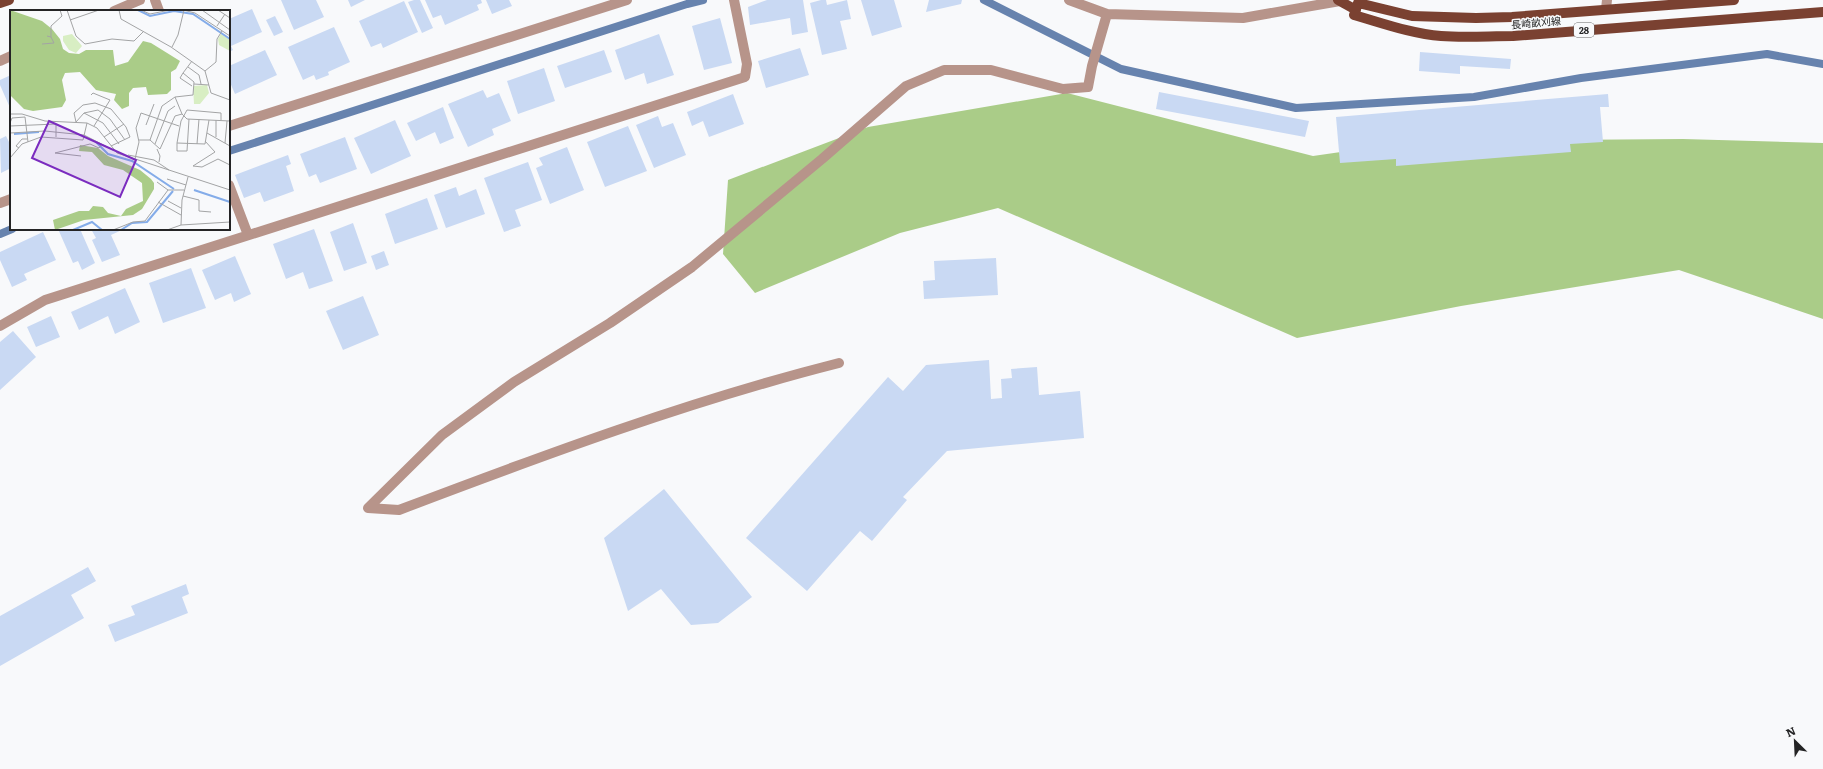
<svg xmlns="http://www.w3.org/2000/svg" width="1823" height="769" viewBox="0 0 1823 769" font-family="Literata,'Noto Sans JP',serif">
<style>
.forest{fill:#ac8}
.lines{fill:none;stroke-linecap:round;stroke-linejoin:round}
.stream{stroke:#6783ae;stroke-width:8}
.building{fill:#c9d9f3}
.street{stroke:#b7948a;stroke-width:10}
.primary{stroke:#7a4131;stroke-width:10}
.labels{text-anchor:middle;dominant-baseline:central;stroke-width:3;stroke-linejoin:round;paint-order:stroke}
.shield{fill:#f8f9fb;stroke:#646465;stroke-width:1}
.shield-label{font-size:9px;font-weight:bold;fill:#242425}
.street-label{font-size:10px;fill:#242425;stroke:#f8f9fb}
.inset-river{fill:none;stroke:#84ace9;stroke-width:2}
.inset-road{fill:none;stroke:#a3a4a5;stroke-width:1}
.view{fill:#7b2cbf;fill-opacity:0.15;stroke:#7b2cbf;stroke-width:2}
.inset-edge{fill:none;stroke:#242425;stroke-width:2}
</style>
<rect width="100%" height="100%" fill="#f8f9fb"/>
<path class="forest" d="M 1067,93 L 1313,156 L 1417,141 L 1683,139 L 1823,143 L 1823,319 L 1679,270 L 1461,306 L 1297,338 L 998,208 L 900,233 L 755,293 L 723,254 L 728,180 L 868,127 Z"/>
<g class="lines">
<path class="stream" d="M 984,0 L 1121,69 L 1296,108 L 1474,97 L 1581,78 L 1767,54 L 1823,64
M 229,151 L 687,4 L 703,0
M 0,234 L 12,229"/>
</g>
<path class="building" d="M 281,0 L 316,0 L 324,17 L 294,30 Z
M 348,0 L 365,0 L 351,7 Z
M 414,0 L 420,0 L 433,28 L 422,33 L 408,2 Z
M 425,0 L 481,0 L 482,3 L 477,5 L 479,10 L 445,25 L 441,15 L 433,18 Z
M 486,0 L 509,0 L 512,6 L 492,14 Z
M 767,0 L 803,0 L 808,32 L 792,35 L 790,18 L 750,25 L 748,7 Z
M 821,0 L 826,0 L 827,5 L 847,0 L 851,19 L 840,21 L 847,49 L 822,55 L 810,3 Z
M 861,0 L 894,0 L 902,27 L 872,36 Z
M 929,0 L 962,0 L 961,4 L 926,12 Z
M 404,1 L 418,32 L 383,48 L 381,43 L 371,47 L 359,21 Z
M 252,9 L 262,32 L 231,46 L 233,50 L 229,52 L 229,19 Z
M 275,16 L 283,32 L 274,36 L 266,20 Z
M 720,18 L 732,63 L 704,70 L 692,26 Z
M 334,27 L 350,62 L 328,72 L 329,75 L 316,80 L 314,75 L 303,80 L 288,47 Z
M 659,34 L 674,75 L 647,84 L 644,73 L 625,80 L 615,50 Z
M 800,48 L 809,75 L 766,88 L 758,61 Z
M 265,50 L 277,75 L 235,94 L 229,80 L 229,66 Z
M 604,50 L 612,72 L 565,88 L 557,66 Z
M 1420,52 L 1511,59 L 1510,69 L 1460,66 L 1460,74 L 1419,71 Z
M 544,68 L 555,101 L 518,114 L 507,81 Z
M 11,75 L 11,110 L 0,85 L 0,80 Z
M 483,90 L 487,98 L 499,93 L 511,121 L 492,129 L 494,135 L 468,147 L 448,104 Z
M 1159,92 L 1309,121 L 1305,137 L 1156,109 Z
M 733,94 L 744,124 L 709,137 L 703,121 L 692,126 L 687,112 Z
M 1608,94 L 1609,107 L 1600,107 L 1603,142 L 1570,144 L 1571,152 L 1396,166 L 1396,159 L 1340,163 L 1336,117 Z
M 443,107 L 454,138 L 440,144 L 435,132 L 416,141 L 407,123 Z
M 658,116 L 662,127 L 673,123 L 686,155 L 654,168 L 636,125 Z
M 395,120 L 411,156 L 371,174 L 354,138 Z
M 628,126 L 647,171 L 605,187 L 587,142 Z
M 6,136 L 11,146 L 11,168 L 1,173 L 0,139 Z
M 345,137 L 357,169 L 320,183 L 316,174 L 309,177 L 300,154 Z
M 567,147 L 584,190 L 550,204 L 536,168 L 543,165 L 539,158 Z
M 288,155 L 291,164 L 286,166 L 294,191 L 264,202 L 260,192 L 244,198 L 235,175 Z
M 528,162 L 542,200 L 515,210 L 521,226 L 504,232 L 484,178 Z
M 456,187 L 459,196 L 476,189 L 485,214 L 446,228 L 434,195 Z
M 427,198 L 438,229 L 395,244 L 385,214 Z
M 353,223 L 367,263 L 344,271 L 330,232 Z
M 58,229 L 80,229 L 95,263 L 82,270 L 78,261 L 73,263 Z
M 91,229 L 124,229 L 111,235 L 120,255 L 102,262 L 92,240 L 96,238 Z
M 314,229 L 333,281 L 309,289 L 303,272 L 286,279 L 273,244 Z
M 43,232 L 56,260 L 24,274 L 27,280 L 12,287 L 0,260 L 0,252 Z
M 384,251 L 389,265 L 376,270 L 371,256 Z
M 235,256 L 251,294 L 234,302 L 231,293 L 215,300 L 202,270 Z
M 996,258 L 998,295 L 924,299 L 923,281 L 935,280 L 934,261 Z
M 191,268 L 206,308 L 163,323 L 149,283 Z
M 125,288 L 140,322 L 115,334 L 108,316 L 79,330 L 71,312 Z
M 363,296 L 379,335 L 343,350 L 326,311 Z
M 51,316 L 60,337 L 36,347 L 27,327 Z
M 13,331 L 36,357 L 0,390 L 0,342 Z
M 989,360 L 991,399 L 1002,398 L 1001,379 L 1012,378 L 1011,369 L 1037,367 L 1039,395 L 1080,391 L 1084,438 L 947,451 L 903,497 L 907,500 L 872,541 L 860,531 L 807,591 L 746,538 L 888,377 L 903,391 L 926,365 Z
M 664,489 L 752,597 L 718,623 L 691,625 L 661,589 L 628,611 L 604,538 Z
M 88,567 L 96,581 L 71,595 L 84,618 L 0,666 L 0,616 Z
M 186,584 L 189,594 L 182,597 L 188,613 L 115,642 L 108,625 L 135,615 L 131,606 Z"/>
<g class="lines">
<path class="street" d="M 155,0 L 159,11
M 1069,0 L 1107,14 L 1243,18 L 1340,1
M 1606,9 L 1607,0
M 114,11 L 140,0
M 0,61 L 11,56
M 229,126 L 627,0
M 229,185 L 248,235
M 0,203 L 11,199
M 0,326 L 45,300 L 745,77 L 747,64 L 734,0
M 839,363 C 689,401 544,455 399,510 L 368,508 L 442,435 L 514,382 L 610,323 L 692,267 L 822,159 L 906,86 L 944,70 L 991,70 L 1063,89 L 1088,87 L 1092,66 L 1107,14"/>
<path class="primary" d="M 1338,0 L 1356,10
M 1734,0 L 1512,17 L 1476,18 L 1412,16 L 1358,3 L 1354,15 C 1382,23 1412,34 1441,36 C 1465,38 1489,36 1513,36 L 1823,12
M 0,3 L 9,0"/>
</g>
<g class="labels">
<rect class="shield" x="1574" y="23" width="20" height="14" rx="3"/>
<g class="shield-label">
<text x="1584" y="30">28</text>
</g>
<g class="street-label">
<text transform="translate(1536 22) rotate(-5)">長崎畝刈線</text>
</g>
</g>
<g transform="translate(10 10)">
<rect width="220" height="220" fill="#f8f9fb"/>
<path d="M 62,24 L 72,36 L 66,43 L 59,40 L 53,31 L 53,26 ZM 211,24 L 220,30 L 220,41 L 209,35 L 208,29 ZM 197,75 L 199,83 L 190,94 L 184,94 L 183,76 Z" fill="#d8eec3"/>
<path d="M 0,0 L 32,11 L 42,19 L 50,29 L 53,39 L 59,43 L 69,44 L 76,40 L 103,40 L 105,56 L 118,52 L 133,31 L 141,33 L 170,51 L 166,59 L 161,62 L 161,80 L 157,84 L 138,85 L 136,77 L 123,78 L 119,83 L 119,96 L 112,99 L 104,90 L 106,84 L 86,80 L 70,62 L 55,63 L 52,70 L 56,90 L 52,97 L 23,101 L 14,99 L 0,85 ZM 70,135 L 88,138 L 98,146 L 130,160 L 141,169 L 144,173 L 144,179 L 132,199 L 123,205 L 74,210 L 45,220 L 43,210 L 69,201 L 79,201 L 83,196 L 93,197 L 98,203 L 111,206 L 116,199 L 133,191 L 132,173 L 113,160 L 94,155 L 82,142 L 69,141 Z" fill="#ac8"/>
<path class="inset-river" d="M 128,0 L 140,6 L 164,1 L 183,4 L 220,29M 4,124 L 29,122M 86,132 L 98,144 L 122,151 L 164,179M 184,180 L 220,192M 63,220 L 82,212 L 92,220M 111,220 L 122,213 L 137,212 L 163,181"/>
<path class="inset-road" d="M 57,0 L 66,26 L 75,34 L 102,29 L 124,31 L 134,21M 109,0 L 111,9 L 161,37 L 195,61 L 201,83 L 220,90M 131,0 L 140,4 L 160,0M 173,0 L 185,3 L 220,26M 192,0 L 220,20M 208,0 L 220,8M 60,10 L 89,0M 207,16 L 215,4M 37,26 L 41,27 L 41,16 L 52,6 L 50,0M 32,34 L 44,33 L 41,27M 162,37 L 168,25 L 174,0M 178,57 L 189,65 L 191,74M 195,61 L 206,52 L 207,29 L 212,21M 173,63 L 170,68 L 182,76M 184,74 L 199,75M 81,85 L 83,83 L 100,90 L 84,116M 165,87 L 172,104 L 177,109 L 220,111M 74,103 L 93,113 L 109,134M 0,104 L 12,104 L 35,111 L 77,113 L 87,118 L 107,143 L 220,180M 199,110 L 195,134 L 167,133 L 171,111 L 177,100 L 211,103 L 211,110M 66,112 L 64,103 L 73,95 L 85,93 L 101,99 L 116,117 L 120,127 L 101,136M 66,112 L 74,103 L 88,100 L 100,109 L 115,130M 0,113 L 2,108 L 15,107 L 18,132M 136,115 L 144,94M 0,116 L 46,114 L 46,127M 0,123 L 35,121 L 74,125 L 103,140M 197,123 L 220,136M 94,127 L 114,114M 206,127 L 206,110M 129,130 L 140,130 L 150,139 L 165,106 L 172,104M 140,130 L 152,96 L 165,87 L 183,85 L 184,72 L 173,63 L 182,51M 195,131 L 205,142 L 183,156 L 192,157 L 208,149 L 220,155M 167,133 L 167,141 L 177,141 L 179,109M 215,133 L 217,111M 145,134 L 158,101 L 165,96M 187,134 L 189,109M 9,138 L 6,136 L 12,129 L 17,129M 147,139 L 150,146 L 149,152M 118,145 L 144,150 L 159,160M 71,146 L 45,143 L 80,134 L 89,138 L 91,135M 0,148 L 12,134 L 31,127 L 73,130 L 77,113M 125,149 L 129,132 L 126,118 L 131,103 L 169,116M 157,169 L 176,175M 147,172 L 158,180M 173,186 L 189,190 L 189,201 L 201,202M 158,191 L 171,198M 148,192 L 171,205M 171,215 L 172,190 L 178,167M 103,220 L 123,212 L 135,211 L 158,180 L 174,180M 157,220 L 171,215 L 220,212"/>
<path class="view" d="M 39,111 L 126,150 L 110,187 L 22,148 Z"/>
<rect width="220" height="220" class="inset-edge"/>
</g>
<g transform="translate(1795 741) rotate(336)" stroke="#f8f9fb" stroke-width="3" paint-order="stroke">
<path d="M0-3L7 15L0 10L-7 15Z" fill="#242425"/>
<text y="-6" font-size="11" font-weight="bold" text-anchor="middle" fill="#242425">N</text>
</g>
</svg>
